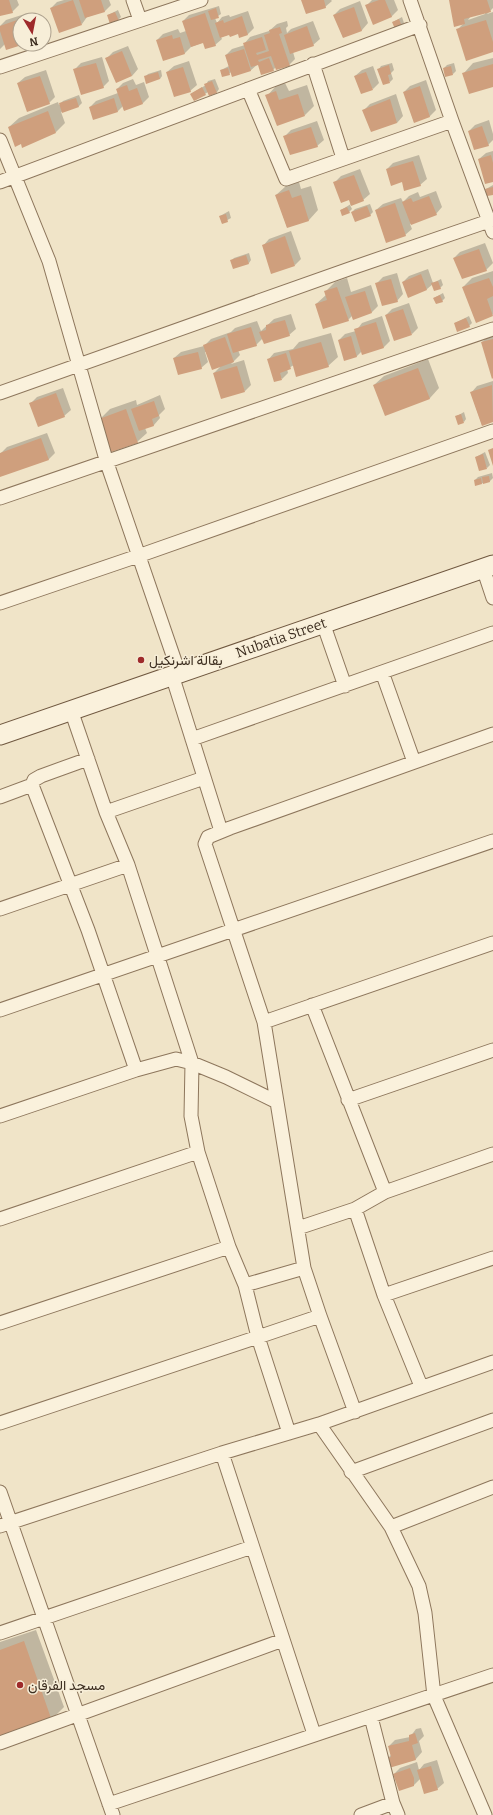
<svg xmlns="http://www.w3.org/2000/svg" width="493" height="1815" viewBox="0 0 493 1815" font-family="Bitter,Vazirmatn,serif">
<style>
.shadow{fill:#0003;fill-rule:evenodd}
.building{fill:#cf9f7d}
.lines{fill:none;stroke-linecap:round;stroke-linejoin:round}
.street-casing{stroke:#8d765c;stroke-width:15}
.secondary-casing{stroke:#6f573f;stroke-width:21}
.street{stroke:#faf1dc;stroke-width:13}
.secondary{stroke:#faf1dc;stroke-width:19}
.poi-dot{fill:#9e2a2b;stroke:#f7eed8;stroke-width:1.5}
.labels{text-anchor:middle;dominant-baseline:central;stroke-width:3;stroke-linejoin:round;paint-order:stroke}
.street-label{font-size:14px;fill:#3d2e20;stroke:#f7eed8}
.poi-label{font-size:14px;fill:#3d2e20;stroke:#f7eed8;text-anchor:start}
</style>
<rect width="100%" height="100%" fill="#f0e4c8"/>
<path class="shadow" d="M 0,0 L 17,0 L 19,5 L 12,12 L 0,15 Z
M 64,0 L 109,0 L 111,5 L 105,11 L 87,17 L 82,24 L 51,8 L 57,2 Z
M 302,0 L 331,0 L 332,1 L 325,7 Z
M 372,0 L 394,0 L 398,10 L 391,17 L 367,5 Z
M 450,0 L 493,0 L 493,8 L 487,14 L 493,12 L 493,51 L 457,30 L 464,23 ZM 485,12 L 485,14 L 468,20 L 471,16 Z
M 360,1 L 368,23 L 362,30 L 343,37 L 334,15 L 340,9 Z
M 219,6 L 221,14 L 215,18 L 217,23 L 222,17 L 229,15 L 230,17 L 248,11 L 254,28 L 248,34 L 230,34 L 221,37 L 222,39 L 215,45 L 204,42 L 191,47 L 185,53 L 164,60 L 157,40 L 163,34 L 178,29 L 180,33 L 186,31 L 183,21 L 189,15 Z
M 118,10 L 121,17 L 118,20 L 108,15 Z
M 28,13 L 31,20 L 20,20 L 20,44 L 23,44 L 7,49 L 5,44 L 0,49 L 0,26 L 6,20 Z
M 402,17 L 404,23 L 401,26 L 393,22 Z
M 287,21 L 288,26 L 286,28 L 287,33 L 291,29 L 313,21 L 320,39 L 313,45 L 293,52 L 295,59 L 289,65 L 276,67 L 273,70 L 258,64 L 250,71 L 231,72 L 229,74 L 221,70 L 229,66 L 226,55 L 232,49 L 245,45 L 244,44 L 250,37 L 269,31 L 277,24 Z
M 128,46 L 138,69 L 132,76 L 107,58 L 113,52 Z
M 102,57 L 109,81 L 103,87 L 74,70 L 81,63 Z
M 493,58 L 493,86 L 464,73 L 473,63 Z
M 189,61 L 197,85 L 190,91 L 167,72 L 174,66 Z
M 392,63 L 394,70 L 391,73 L 393,79 L 390,82 L 379,69 L 381,66 Z
M 454,63 L 456,71 L 453,74 L 444,68 L 447,65 Z
M 373,66 L 379,83 L 373,89 L 355,76 L 362,70 Z
M 46,70 L 55,97 L 49,103 L 18,83 L 25,77 Z
M 161,70 L 162,76 L 160,79 L 145,77 L 148,74 Z
M 133,79 L 136,85 L 144,82 L 149,97 L 143,103 L 124,110 L 123,106 L 118,111 L 90,107 L 96,101 L 118,93 L 117,89 L 123,83 Z
M 215,79 L 219,89 L 217,92 L 208,92 L 195,100 L 191,94 L 206,85 L 208,81 Z
M 426,80 L 436,110 L 430,116 L 414,122 L 404,92 L 410,86 Z
M 285,83 L 289,91 L 307,85 L 314,106 L 305,115 L 267,96 L 276,86 Z
M 396,94 L 403,116 L 397,123 L 364,110 L 370,104 Z
M 79,95 L 82,103 L 79,106 L 61,112 L 65,123 L 56,132 L 9,127 L 19,118 L 58,102 L 59,105 L 63,101 Z
M 489,120 L 493,134 L 493,140 L 488,145 L 469,131 L 475,125 Z
M 317,121 L 324,140 L 317,146 L 285,136 L 291,130 Z
M 493,151 L 493,181 L 479,159 L 486,153 Z
M 419,155 L 427,179 L 420,185 L 402,181 L 387,169 L 393,163 Z
M 360,169 L 370,194 L 363,200 L 350,205 L 352,209 L 349,212 L 341,210 L 351,204 L 349,199 L 334,183 L 341,176 Z
M 299,182 L 301,189 L 311,186 L 318,210 L 309,220 L 287,227 L 276,195 L 286,186 Z
M 493,185 L 493,194 L 486,189 Z
M 436,191 L 442,207 L 436,214 L 410,224 L 412,229 L 405,235 L 376,210 L 383,204 L 401,198 L 403,202 L 409,196 L 418,192 L 420,197 Z
M 370,204 L 373,212 L 370,215 L 352,212 L 355,209 Z
M 229,211 L 231,218 L 222,223 L 220,216 Z
M 291,231 L 301,259 L 295,265 L 263,246 L 269,239 Z
M 485,243 L 493,263 L 486,270 L 454,258 L 460,252 Z
M 249,253 L 251,260 L 249,263 L 231,261 L 234,258 Z
M 428,269 L 433,283 L 441,279 L 443,285 L 440,288 L 433,284 L 427,289 L 409,296 L 403,282 L 409,276 Z
M 493,271 L 493,315 L 463,287 L 472,278 Z
M 397,273 L 403,294 L 397,301 L 377,283 L 383,277 Z
M 347,278 L 351,292 L 371,285 L 378,306 L 372,312 L 353,319 L 352,316 L 348,320 L 316,304 L 326,295 L 325,292 L 335,282 Z
M 443,293 L 445,298 L 442,301 L 434,298 Z
M 409,303 L 418,328 L 412,334 L 386,315 L 392,309 Z
M 291,314 L 296,329 L 289,335 L 263,338 L 256,345 L 238,350 L 240,355 L 231,364 L 244,360 L 251,385 L 245,391 L 214,373 L 222,365 L 207,352 L 205,352 L 208,362 L 201,368 L 174,358 L 181,352 L 204,346 L 211,339 L 231,332 L 235,328 L 257,321 L 261,331 L 274,319 Z
M 382,316 L 390,341 L 384,347 L 362,351 L 357,356 L 345,359 L 339,340 L 345,334 L 356,331 L 362,323 Z
M 469,316 L 472,323 L 469,326 L 455,323 Z
M 493,332 L 493,377 L 482,342 Z
M 331,333 L 338,357 L 328,366 L 294,365 L 287,369 L 288,373 L 282,379 L 268,360 L 274,353 L 293,349 L 299,342 Z
M 428,359 L 439,388 L 430,398 L 385,414 L 374,385 L 384,376 Z
M 493,381 L 493,421 L 482,425 L 471,393 L 477,386 Z
M 63,388 L 71,410 L 64,416 L 30,404 L 37,397 Z
M 160,395 L 165,409 L 159,415 L 160,418 L 154,425 L 145,428 L 147,433 L 137,442 L 100,419 L 110,409 L 136,400 L 137,405 Z
M 464,412 L 466,419 L 464,422 L 457,416 Z
M 47,433 L 55,453 L 49,459 L 0,476 L 0,454 L 7,447 Z
M 485,452 L 490,465 L 487,468 L 476,457 Z
M 492,473 L 493,478 L 490,481 L 476,485 L 475,480 L 478,477 Z
M 36,1630 L 64,1707 L 51,1720 L 0,1737 L 0,1642 Z
M 421,1728 L 424,1736 L 419,1741 L 422,1752 L 416,1759 L 388,1758 L 391,1755 L 389,1746 L 395,1740 L 410,1737 L 416,1729 Z
M 437,1760 L 444,1783 L 437,1789 L 421,1778 L 414,1785 L 394,1774 L 400,1768 L 417,1762 L 419,1770 L 424,1764 Z"/>
<path class="building" d="M 0,0 L 9,0 L 13,13 L 0,16 Z
M 73,0 L 82,25 L 59,33 L 50,8 Z
M 79,0 L 101,0 L 105,12 L 85,18 Z
M 301,0 L 324,0 L 326,8 L 306,14 Z
M 379,0 L 385,0 L 392,17 L 373,25 L 365,5 Z
M 449,0 L 487,0 L 491,12 L 464,19 L 465,24 L 454,27 Z
M 354,7 L 362,31 L 343,38 L 333,15 Z
M 216,8 L 219,18 L 211,20 L 208,11 Z
M 115,12 L 119,21 L 110,24 L 107,15 Z
M 205,13 L 216,46 L 205,49 L 203,43 L 191,47 L 182,21 Z
M 242,16 L 248,35 L 239,38 L 238,34 L 230,37 L 229,35 L 220,38 L 215,23 L 223,20 L 224,23 Z
M 20,19 L 20,44 L 25,44 L 6,50 L 0,31 L 0,26 Z
M 399,19 L 402,27 L 395,29 L 392,22 Z
M 486,20 L 493,42 L 493,52 L 466,61 L 456,29 Z
M 307,26 L 314,46 L 290,54 L 284,35 Z
M 280,27 L 282,33 L 279,34 L 290,66 L 276,70 L 271,56 L 258,60 L 259,62 L 269,58 L 274,71 L 261,75 L 258,65 L 251,67 L 243,43 L 262,37 L 266,50 L 256,53 L 257,55 L 269,51 L 264,35 L 270,33 L 269,30 Z
M 172,35 L 173,39 L 180,37 L 185,54 L 163,61 L 156,40 Z
M 244,49 L 251,71 L 232,77 L 225,55 Z
M 122,51 L 132,76 L 116,83 L 105,58 Z
M 96,63 L 104,88 L 81,95 L 73,69 Z
M 493,64 L 493,87 L 469,94 L 462,73 Z
M 389,65 L 391,74 L 388,75 L 390,83 L 383,85 L 377,69 Z
M 451,66 L 453,75 L 445,77 L 443,68 Z
M 183,67 L 191,92 L 174,97 L 166,72 Z
M 228,68 L 230,75 L 222,77 L 220,70 Z
M 158,72 L 160,79 L 146,84 L 144,76 Z
M 366,72 L 373,90 L 361,94 L 354,76 Z
M 40,76 L 50,104 L 27,112 L 17,83 Z
M 212,81 L 217,93 L 209,96 L 204,84 Z
M 127,85 L 129,91 L 137,88 L 143,104 L 124,111 L 116,89 Z
M 420,86 L 430,117 L 414,123 L 403,92 Z
M 202,87 L 206,95 L 194,101 L 190,94 Z
M 276,91 L 279,100 L 298,94 L 305,116 L 277,126 L 265,95 Z
M 76,98 L 79,107 L 62,113 L 59,103 Z
M 114,98 L 118,112 L 93,120 L 89,107 Z
M 390,99 L 397,123 L 371,132 L 362,110 Z
M 48,111 L 56,133 L 22,148 L 21,144 L 15,147 L 8,127 Z
M 482,126 L 489,146 L 474,150 L 468,131 Z
M 311,127 L 318,147 L 290,155 L 283,136 Z
M 491,155 L 493,163 L 493,182 L 485,184 L 478,159 Z
M 413,161 L 421,186 L 404,191 L 402,182 L 391,186 L 386,169 Z
M 354,175 L 364,201 L 351,206 L 349,200 L 341,203 L 333,182 Z
M 493,187 L 493,195 L 487,196 L 485,189 Z
M 289,190 L 292,198 L 301,195 L 309,221 L 287,228 L 275,195 Z
M 429,196 L 437,215 L 411,225 L 402,202 L 411,198 L 413,202 Z
M 395,203 L 406,236 L 386,243 L 375,210 Z
M 367,206 L 371,216 L 355,222 L 351,212 Z
M 347,207 L 350,213 L 342,216 L 340,210 Z
M 226,214 L 228,222 L 222,224 L 219,216 Z
M 285,236 L 295,266 L 271,274 L 262,245 Z
M 479,249 L 487,271 L 462,279 L 453,258 Z
M 246,255 L 249,264 L 233,269 L 230,260 Z
M 421,274 L 427,290 L 408,298 L 402,282 Z
M 489,278 L 493,287 L 493,296 L 487,299 L 493,316 L 476,323 L 462,287 Z
M 391,279 L 398,302 L 382,306 L 375,283 Z
M 438,281 L 441,289 L 434,291 L 431,283 Z
M 337,287 L 349,321 L 323,329 L 315,304 L 327,300 L 324,291 Z
M 365,291 L 372,313 L 353,320 L 345,297 Z
M 440,295 L 443,302 L 436,304 L 433,298 Z
M 403,309 L 412,335 L 394,341 L 385,315 Z
M 466,318 L 470,327 L 457,332 L 454,323 Z
M 285,320 L 290,336 L 264,344 L 259,332 L 266,330 L 266,325 Z
M 376,322 L 384,348 L 362,355 L 354,329 Z
M 251,327 L 257,346 L 233,353 L 227,334 Z
M 351,336 L 357,357 L 344,361 L 338,340 Z
M 225,337 L 234,362 L 212,370 L 203,345 Z
M 493,339 L 493,378 L 492,379 L 481,342 Z
M 321,342 L 329,367 L 296,377 L 289,351 Z
M 198,352 L 202,369 L 178,375 L 173,358 Z
M 286,353 L 291,369 L 280,373 L 282,380 L 274,382 L 267,359 Z
M 237,366 L 245,392 L 221,399 L 213,373 Z
M 418,368 L 430,399 L 385,416 L 373,385 Z
M 492,385 L 493,422 L 482,426 L 470,392 Z
M 56,393 L 65,417 L 38,427 L 29,403 Z
M 154,401 L 159,416 L 152,419 L 154,426 L 139,431 L 131,409 Z
M 126,409 L 138,443 L 111,452 L 99,419 Z
M 461,414 L 464,423 L 458,425 L 455,416 Z
M 41,438 L 49,460 L 0,477 L 0,453 Z
M 493,448 L 493,466 L 488,450 Z
M 483,454 L 487,469 L 479,471 L 475,457 Z
M 489,476 L 490,482 L 483,484 L 482,477 Z
M 481,478 L 482,484 L 475,486 L 474,480 Z
M 24,1641 L 52,1721 L 0,1739 L 0,1650 Z
M 415,1733 L 418,1743 L 412,1745 L 416,1760 L 389,1768 L 387,1758 L 391,1757 L 388,1746 L 409,1741 L 409,1735 Z
M 431,1766 L 438,1790 L 424,1794 L 417,1770 Z
M 410,1768 L 414,1778 L 414,1786 L 399,1791 L 393,1774 Z"/>
<g class="lines">
<defs>
<path id="street" d="M 133,0 L 140,20
M 410,0 L 452,121 L 493,232
M 313,64 L 343,158
M 0,67 L 201,0
M 248,89 L 286,179 L 452,121
M 0,140 L 49,261 L 107,463 L 179,673
M 0,182 L 420,25
M 0,393 L 349,269 L 489,221
M 0,498 L 493,329
M 483,568 L 493,598
M 0,603 L 138,556 L 493,431
M 323,623 L 345,686
M 382,672 L 414,762
M 172,675 L 221,831
M 71,710 L 106,812 L 128,865 L 192,1063 L 191,1116 L 198,1152 L 229,1247 L 245,1285 L 258,1337 L 320,1316
M 192,739 L 493,633
M 32,785 L 88,930 L 136,1070
M 0,797 L 32,785 L 34,780 L 41,776 L 88,759
M 106,812 L 204,778
M 0,909 L 128,865
M 312,1005 L 385,1192
M 0,1010 L 493,841
M 264,1022 L 493,943
M 348,1100 L 493,1050
M 0,1116 L 136,1070 L 176,1059 L 192,1063 L 226,1077 L 277,1102
M 355,1209 L 384,1295 L 421,1386
M 0,1219 L 198,1152
M 298,1228 L 355,1209 L 385,1192 L 493,1154
M 245,1285 L 304,1268
M 384,1295 L 493,1258
M 0,1323 L 229,1247
M 355,1412 L 320,1316 L 304,1268 L 264,1022 L 205,844 L 208,837 L 230,828 L 493,734
M 0,1423 L 258,1337 L 289,1433
M 319,1424 L 391,1527 L 419,1586 L 425,1613 L 434,1696 L 485,1815
M 222,1453 L 314,1734
M 351,1472 L 493,1420
M 0,1492 L 113,1815
M 0,1526 L 222,1453 L 319,1424 L 493,1362
M 391,1527 L 493,1487
M 0,1633 L 252,1547
M 371,1717 L 393,1803 L 398,1815
M 0,1743 L 283,1640
M 109,1804 L 493,1675
M 361,1815 L 393,1803"/>
<path id="secondary" d="M 0,735 L 493,565"/>
</defs>
<use href="#street" class="street-casing"/>
<use href="#secondary" class="secondary-casing"/>
<use href="#street" class="street"/>
<use href="#secondary" class="secondary"/>
</g>
<g class="poi-dot">
<circle cx="141" cy="660" r="4"/>
<circle cx="20" cy="1685" r="4"/>
</g>
<g class="labels">
<g class="street-label">
<text transform="translate(281 638) rotate(-19)">Nubatia Street</text>
</g>
<g class="poi-label">
<text x="149" y="660">بقالة اشرنكيل</text>
<text x="28" y="1685">مسجد الفرقان</text>
</g>
</g>
<g transform="translate(32 32) rotate(170)"><circle r="19" fill="#f7eed8" stroke="#ada18e"/>
<path d="M0-3L7 15L0 10L-7 15Z" fill="#9e2a2b"/>
<text y="-6" font-size="11" font-weight="bold" text-anchor="middle" fill="#3d2e20">N</text>
</g>
</svg>
